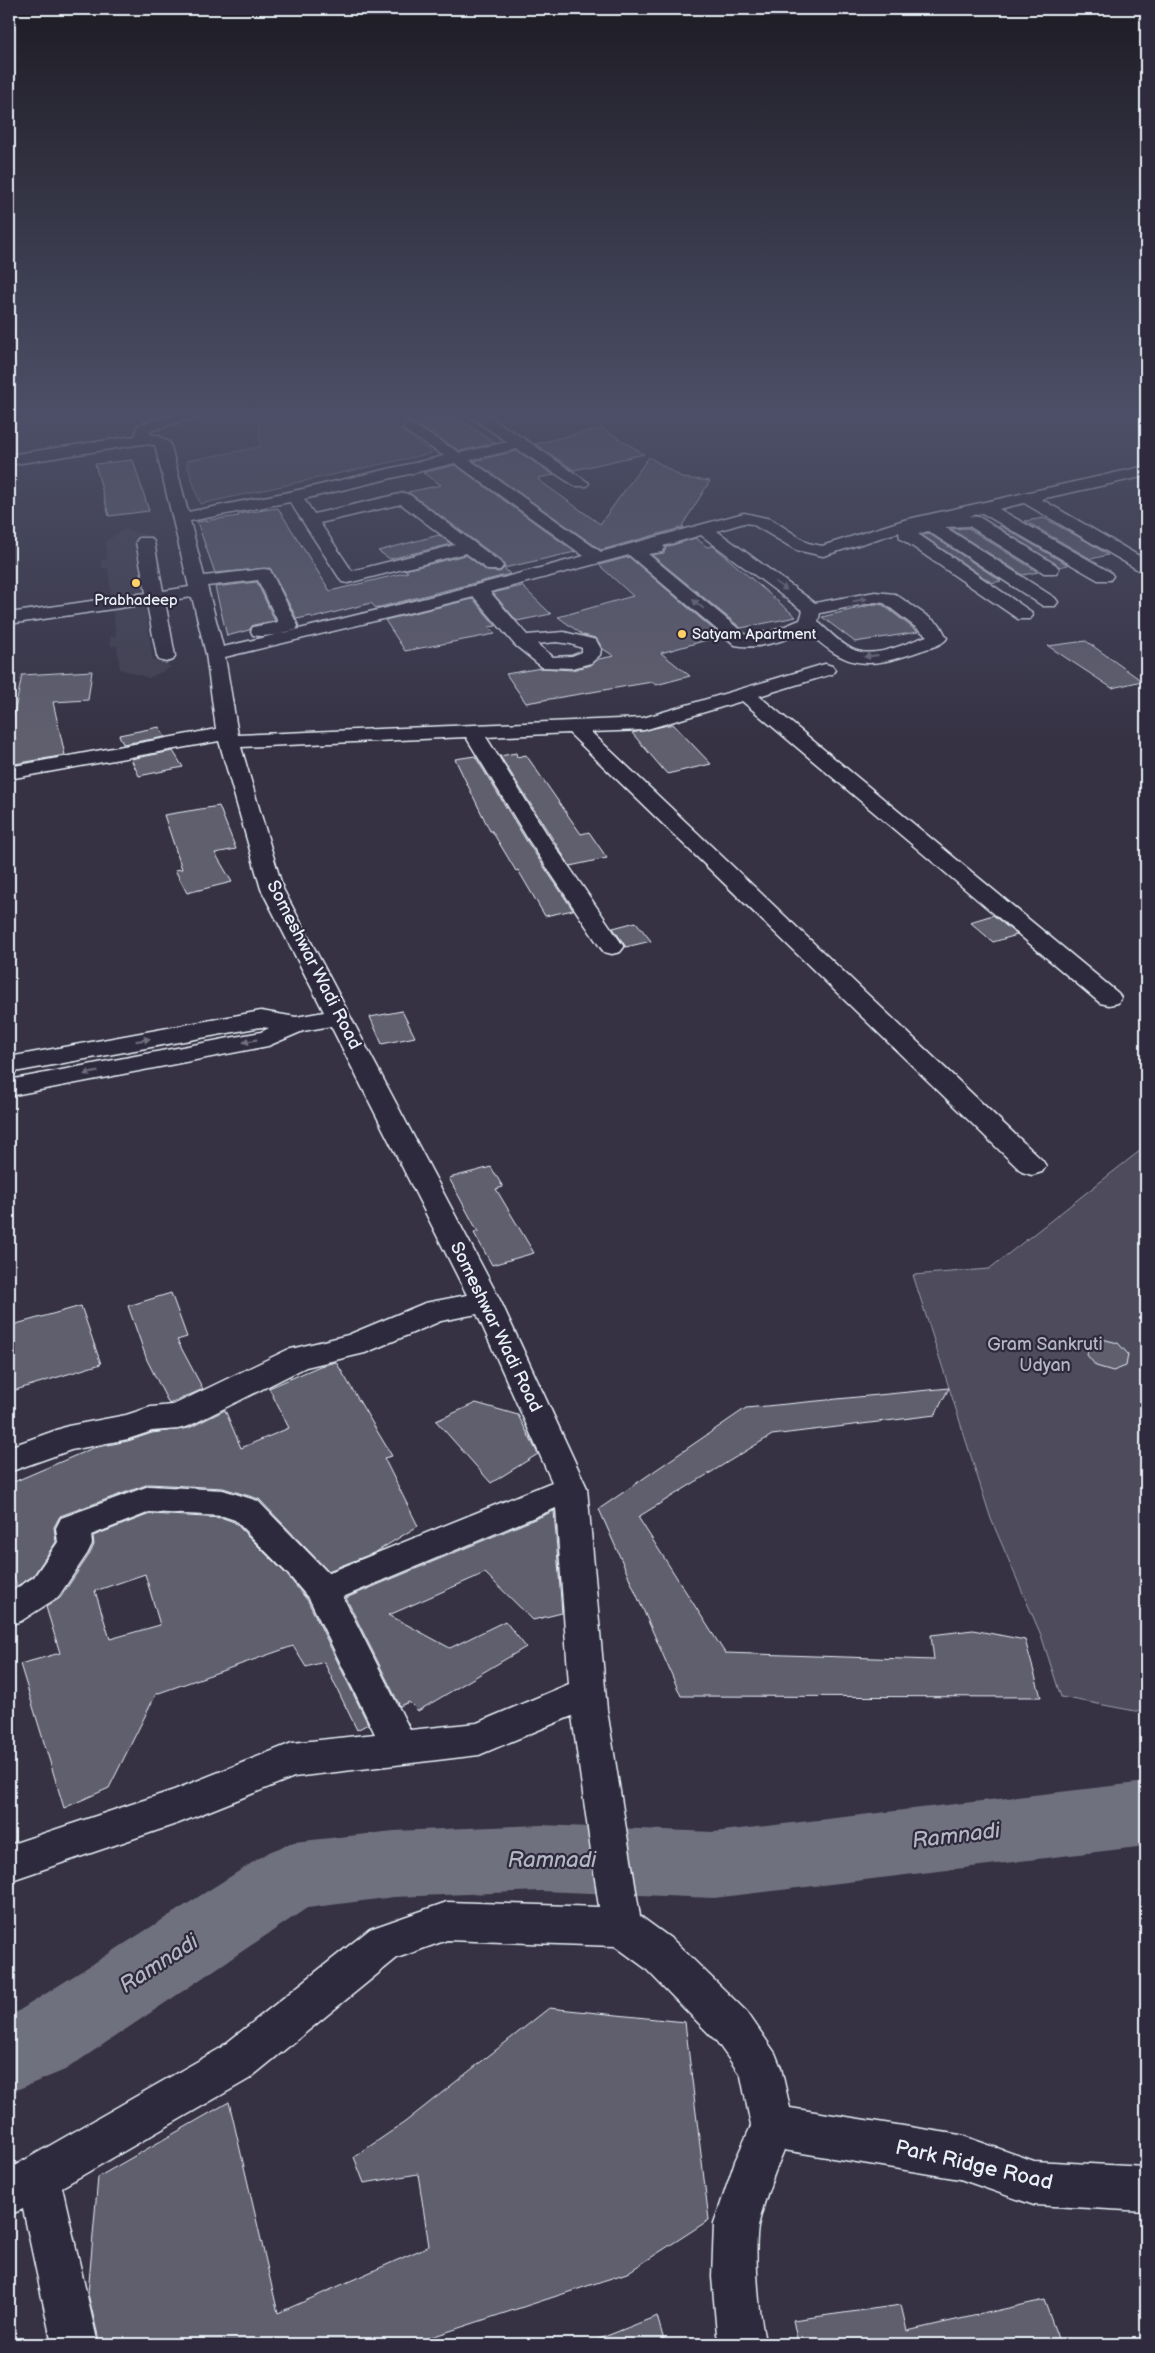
<svg xmlns="http://www.w3.org/2000/svg" width="1155" height="2353" viewBox="0 0 1155 2353" font-family="'Balsamiq Sans',sans-serif">
<style>
.built{fill:#433f51}
.green{fill:#4d4b5c;stroke:#9a9eaa}
.lines{fill:none;stroke-linecap:round;stroke-linejoin:round}
.river{fill:#70717f;fill-rule:evenodd}
.building{fill:#605e6e;stroke:#e8f1f8;fill-rule:evenodd}
.minor-casing{stroke:#e8f1f8;stroke-width:3}
.minor{fill:#2f2a3d;fill-rule:evenodd}
.oneway{fill:#70707e}
.poi-dot{fill:#ffd166;stroke:#2f2a3d;stroke-width:2}
.labels{text-anchor:middle;dominant-baseline:central;stroke-width:4.5;stroke-linejoin:round;paint-order:stroke}
.far-poi-label{font-size:15px;fill:#e8f1f8;stroke:#2f2a3d}
.street-label{font-size:18px;fill:#e8f1f8;stroke:#2f2a3d}
.park-label{font-size:18px;fill:#b2b7c1;stroke:#2f2a3d}
.near-street-label{font-size:21px;fill:#e8f1f8;stroke:#2f2a3d}
.near-water-label{font-size:22px;font-style:italic;fill:#b2b7c2;stroke:#2f2a3d}
</style>
<rect width="100%" height="100%" fill="#363244"/>
<filter id="ink" filterUnits="userSpaceOnUse"><feTurbulence type="fractalNoise" baseFrequency=".02" numOctaves="2"/><feDisplacementMap in="SourceGraphic" scale="10" xChannelSelector="R" yChannelSelector="G"/><feConvolveMatrix kernelMatrix="1 2 1 2 8 2 1 2 1" color-interpolation-filters="sRGB"/></filter>
<g filter="url(#ink)">
<path class="built" d="M 125,529 L 149,535 L 135,543 L 153,660 L 172,667 L 149,678 L 120,669 L 117,646 L 111,646 L 110,637 L 116,636 L 108,568 L 102,568 L 101,560 L 107,559 L 105,541 Z"/>
<path class="green" d="M 258,412 L 374,412 L 432,453 L 200,504 L 186,461 L 260,447 Z
M 1146,1146 L 1146,1713 L 1061,1697 L 1041,1635 L 991,1519 L 913,1275 L 989,1269 Z"/>
<g class="lines">
<path class="river" d="M 1146,1782 L 1146,1846 L 714,1898 L 541,1891 L 394,1897 L 307,1908 L 65,2070 L 9,2093 L 9,2017 L 269,1852 L 294,1842 L 394,1831 L 541,1825 L 714,1832 Z"/>
</g>
<path class="building" d="M 394,412 L 447,412 L 496,443 L 460,451 Z
M 602,428 L 644,454 L 574,470 L 535,444 Z
M 517,451 L 554,475 L 538,478 L 540,481 L 600,524 L 649,457 L 683,478 L 710,481 L 682,526 L 684,527 L 601,550 L 474,461 Z
M 133,460 L 149,511 L 109,516 L 95,464 Z
M 455,465 L 575,552 L 504,568 L 504,565 L 501,560 L 408,492 L 441,485 L 423,473 Z
M 278,508 L 330,591 L 408,572 L 405,570 L 466,555 L 487,571 L 500,572 L 504,568 L 510,574 L 376,608 L 371,603 L 313,618 L 311,616 L 297,619 L 270,568 L 215,573 L 197,522 L 239,516 L 238,514 Z
M 1044,518 L 1088,542 L 1108,555 L 1091,559 L 1025,521 Z
M 1001,526 L 1068,565 L 1059,567 L 998,527 Z
M 968,528 L 1038,572 L 1023,575 L 951,529 Z
M 928,533 L 1001,581 L 992,583 L 922,535 Z
M 439,535 L 451,544 L 390,559 L 378,551 Z
M 696,538 L 707,547 L 713,546 L 725,556 L 796,617 L 741,628 L 652,555 L 664,553 L 666,547 Z
M 629,557 L 721,636 L 661,653 L 690,676 L 656,685 L 652,682 L 526,703 L 506,674 L 541,668 L 572,670 L 591,665 L 599,659 L 614,656 L 603,649 L 596,638 L 583,635 L 558,617 L 633,596 L 599,565 Z
M 257,582 L 275,621 L 253,625 L 249,630 L 227,636 L 215,587 Z
M 522,586 L 551,614 L 517,621 L 493,593 Z
M 473,599 L 496,626 L 489,627 L 495,634 L 405,651 L 385,620 Z
M 875,604 L 883,605 L 918,632 L 855,642 L 822,617 Z
M 1086,641 L 1142,681 L 1112,688 L 1048,646 Z
M 92,671 L 88,700 L 53,702 L 65,755 L 9,765 L 9,740 L 22,675 Z
M 673,724 L 711,764 L 667,774 L 632,733 Z
M 159,727 L 165,737 L 123,744 L 119,735 Z
M 173,751 L 183,767 L 139,776 L 131,759 Z
M 516,753 L 517,757 L 526,755 L 581,834 L 589,832 L 607,858 L 570,866 L 500,756 Z
M 475,756 L 526,840 L 573,910 L 545,916 L 518,870 L 516,871 L 492,831 L 490,831 L 455,759 Z
M 219,806 L 236,849 L 215,853 L 232,882 L 187,893 L 175,870 L 182,869 L 164,815 Z
M 993,915 L 1017,935 L 993,942 L 970,922 Z
M 636,922 L 651,941 L 626,947 L 613,928 Z
M 402,1011 L 415,1037 L 382,1044 L 370,1017 Z
M 491,1167 L 503,1187 L 496,1189 L 534,1253 L 492,1265 L 474,1233 L 478,1232 L 449,1178 Z
M 171,1293 L 187,1337 L 177,1340 L 203,1389 L 169,1404 L 147,1360 L 128,1306 Z
M 81,1306 L 101,1364 L 9,1392 L 9,1326 Z
M 1102,1339 L 1118,1343 L 1128,1354 L 1126,1366 L 1113,1371 L 1096,1366 L 1087,1355 L 1089,1344 Z
M 336,1362 L 392,1456 L 384,1458 L 418,1526 L 376,1552 L 328,1571 L 259,1499 L 223,1488 L 149,1484 L 60,1516 L 54,1527 L 56,1542 L 33,1576 L 17,1586 L 9,1564 L 9,1484 L 93,1448 L 128,1441 L 152,1433 L 189,1428 L 225,1410 L 241,1448 L 289,1428 L 269,1388 L 320,1366 Z
M 949,1388 L 935,1415 L 772,1435 L 638,1517 L 725,1653 L 934,1660 L 931,1635 L 973,1630 L 1025,1640 L 1041,1697 L 681,1696 L 599,1509 L 746,1408 Z
M 476,1403 L 518,1415 L 538,1454 L 491,1483 L 436,1421 Z
M 554,1511 L 562,1613 L 533,1620 L 485,1573 L 389,1615 L 450,1648 L 505,1621 L 526,1647 L 418,1711 L 409,1702 L 400,1706 L 346,1598 Z
M 150,1514 L 223,1518 L 234,1522 L 287,1575 L 308,1601 L 368,1724 L 357,1730 L 324,1662 L 306,1667 L 293,1646 L 156,1694 L 109,1788 L 64,1808 L 20,1664 L 60,1653 L 46,1607 L 60,1598 L 89,1555 L 94,1545 L 93,1536 ZM 145,1574 L 160,1625 L 110,1639 L 95,1591 Z
M 549,2008 L 685,2022 L 709,2220 L 627,2273 L 410,2344 L 100,2344 L 88,2294 L 98,2177 L 229,2102 L 278,2313 L 429,2246 L 418,2174 L 364,2183 L 354,2157 L 405,2122 Z
M 1044,2300 L 1060,2344 L 798,2344 L 793,2320 L 901,2305 L 907,2331 Z
M 657,2316 L 665,2344 L 589,2344 L 589,2343 Z"/>
<g class="lines">
<defs>
<path id="minor" d="M 182,412 L 204,412 L 202,415 L 150,431 L 150,434 L 159,436 L 170,443 L 188,512 L 294,491 L 444,456 L 405,431 L 402,428 L 405,425 L 410,423 L 460,453 L 507,442 L 464,412 L 481,412 L 526,440 L 589,483 L 587,486 L 575,486 L 517,449 L 470,460 L 601,552 L 744,513 L 771,519 L 808,543 L 822,546 L 904,520 L 1146,466 L 1146,476 L 1041,499 L 1146,560 L 1146,572 L 1140,571 L 1024,503 L 999,509 L 1110,572 L 1113,576 L 1110,580 L 1098,580 L 982,513 L 969,516 L 979,517 L 1056,565 L 1059,569 L 1056,573 L 1044,573 L 969,526 L 945,527 L 1055,598 L 1058,602 L 1055,606 L 1043,606 L 928,531 L 918,534 L 1030,611 L 1033,615 L 1030,619 L 1018,619 L 900,538 L 899,532 L 823,556 L 796,550 L 752,524 L 744,523 L 717,531 L 815,603 L 875,592 L 895,594 L 940,625 L 947,638 C 942,646 928,648 920,651 C 868,669 848,670 807,631 C 787,640 757,650 735,645 L 629,555 L 490,592 L 527,635 L 564,632 L 596,640 L 601,649 L 600,655 L 591,663 L 572,668 L 542,667 L 515,645 L 474,597 L 225,657 L 238,735 L 643,718 L 818,666 L 825,664 L 832,666 L 835,670 L 832,674 L 759,696 L 1118,993 L 1121,998 L 1118,1003 L 1109,1005 L 1100,1003 L 742,701 L 644,730 L 591,732 L 1042,1160 L 1046,1166 L 1042,1172 L 1032,1175 L 1022,1172 L 569,733 L 486,737 L 550,839 L 624,947 L 620,952 L 612,954 L 604,952 L 600,947 L 528,839 L 466,737 L 241,747 L 283,889 L 501,1302 L 587,1488 L 607,1710 L 640,1916 L 673,1940 L 747,2012 L 775,2053 L 781,2068 L 790,2108 L 960,2135 L 1034,2161 L 1146,2167 L 1146,2211 L 1034,2205 L 960,2179 L 784,2150 C 774,2173 765,2198 759,2222 C 753,2246 759,2320 766,2344 L 720,2344 L 717,2334 L 712,2277 L 714,2224 L 735,2161 L 751,2126 L 741,2076 L 717,2042 L 645,1968 L 615,1946 L 447,1940 L 397,1958 L 249,2079 L 62,2187 L 98,2344 L 52,2344 L 23,2209 L 9,2215 L 9,2169 L 219,2049 L 370,1929 L 447,1902 L 599,1907 L 572,1716 L 479,1755 L 294,1777 L 179,1823 L 9,1881 L 9,1845 L 174,1790 L 292,1743 L 375,1734 L 310,1600 L 288,1574 L 235,1520 L 223,1516 L 150,1512 L 91,1535 L 92,1544 L 87,1554 L 58,1597 L 21,1621 L 9,1625 L 9,1593 L 34,1577 L 58,1542 L 56,1528 L 61,1518 L 149,1486 L 223,1490 L 258,1501 L 328,1573 L 552,1482 L 477,1314 L 441,1321 L 365,1353 L 306,1367 L 189,1426 L 178,1429 L 152,1431 L 128,1439 L 71,1450 L 9,1472 L 9,1447 L 68,1426 L 126,1415 L 151,1407 L 173,1405 L 287,1350 L 348,1335 L 425,1303 L 467,1295 L 331,1026 L 303,1031 L 268,1046 L 9,1096 L 9,1080 L 261,1032 L 269,1028 L 261,1027 L 9,1073 L 9,1057 L 261,1011 L 296,1017 L 324,1012 L 261,889 L 219,741 L 9,779 L 9,767 L 216,729 L 206,654 L 192,597 L 165,601 L 175,656 L 173,660 L 166,662 L 159,660 L 157,656 L 147,604 L 9,624 L 9,613 L 146,593 L 136,542 L 139,538 L 151,538 L 154,542 L 163,591 L 189,587 L 155,445 L 142,444 L 9,465 L 9,455 L 135,436 L 138,425 ZM 455,463 L 584,556 C 464,589 344,619 223,647 L 207,586 L 258,580 L 278,622 L 253,627 L 251,631 L 253,635 C 266,638 283,633 296,630 L 298,626 L 270,570 L 264,569 L 204,576 L 190,521 L 290,502 L 342,582 L 348,583 L 466,553 L 488,570 L 500,570 L 503,566 L 500,562 L 410,495 L 404,493 L 314,514 L 304,499 ZM 401,504 L 455,545 L 352,571 L 320,523 ZM 701,535 L 803,611 L 800,620 L 773,631 L 746,635 L 648,554 L 662,552 L 665,548 L 663,546 ZM 875,602 L 884,603 L 927,636 C 906,643 874,660 852,649 C 839,643 829,631 818,622 L 820,613 ZM 556,642 L 571,644 L 582,648 L 582,652 L 572,656 L 553,657 L 537,644 ZM 556,1508 L 569,1684 L 477,1723 L 410,1730 L 343,1597 Z"/>
</defs>
<use href="#minor" class="minor-casing"/>
<use href="#minor" class="minor"/>
</g>
<defs><path id="oneway-solid" d="M-6-.8H1V-3.2L6.5 0L1 3.2V.8H-6Z" transform="scale(1.25)"/></defs>
<g class="oneway">
<use href="#oneway-solid" transform="translate(781 586) rotate(36)"/>
<use href="#oneway-solid" transform="translate(860 600) rotate(-11)"/>
<use href="#oneway-solid" transform="translate(698 604) rotate(-141)"/>
<use href="#oneway-solid" transform="translate(871 656) rotate(173)"/>
<use href="#oneway-solid" transform="translate(143 1040) rotate(-10)"/>
<use href="#oneway-solid" transform="translate(250 1041) rotate(169)"/>
<use href="#oneway-solid" transform="translate(91 1073) rotate(169)"/>
</g>
</g>
<linearGradient id="sky" x2="0" y2="1"><stop stop-color="#1e1c25"/><stop offset="0.56" stop-color="#4c4f67"/><stop offset="1" stop-color="#4c4f67" stop-opacity="0"/></linearGradient>
<rect width="1155" height="741" fill="url(#sky)"/>
<g class="poi-dot">
<circle cx="136" cy="583" r="5"/>
<circle cx="682" cy="634" r="5"/>
</g>
<g class="labels">
<g class="far-poi-label">
<text x="136" y="600">Prabhadeep</text>
<text x="692" y="634" text-anchor="start">Satyam Apartment</text>
</g>
<g class="street-label">
<text transform="translate(314 965) rotate(63)">Someshwar Wadi Road</text>
<text transform="translate(496 1327) rotate(64)">Someshwar Wadi Road</text>
</g>
<g class="park-label">
<text x="1045" y="1344">Gram Sankruti<tspan x="1045" dy="21">Udyan</tspan></text>
</g>
<g class="near-street-label">
<text transform="translate(974 2165) rotate(13)">Park Ridge Road</text>
</g>
<g class="near-water-label">
<text transform="translate(956 1836) rotate(-7)">Ramnadi</text>
<text x="552" y="1860">Ramnadi</text>
<text transform="translate(159 1964) rotate(-33)">Ramnadi</text>
</g>
</g>
<rect width="1155" height="2353" fill="none" stroke="#2f2a3d" stroke-width="30"/>
<rect x="15" y="15" width="1125" height="2323" fill="none" stroke="#e8f1f8" stroke-width="2" filter="url(#ink)"/>
</svg>
